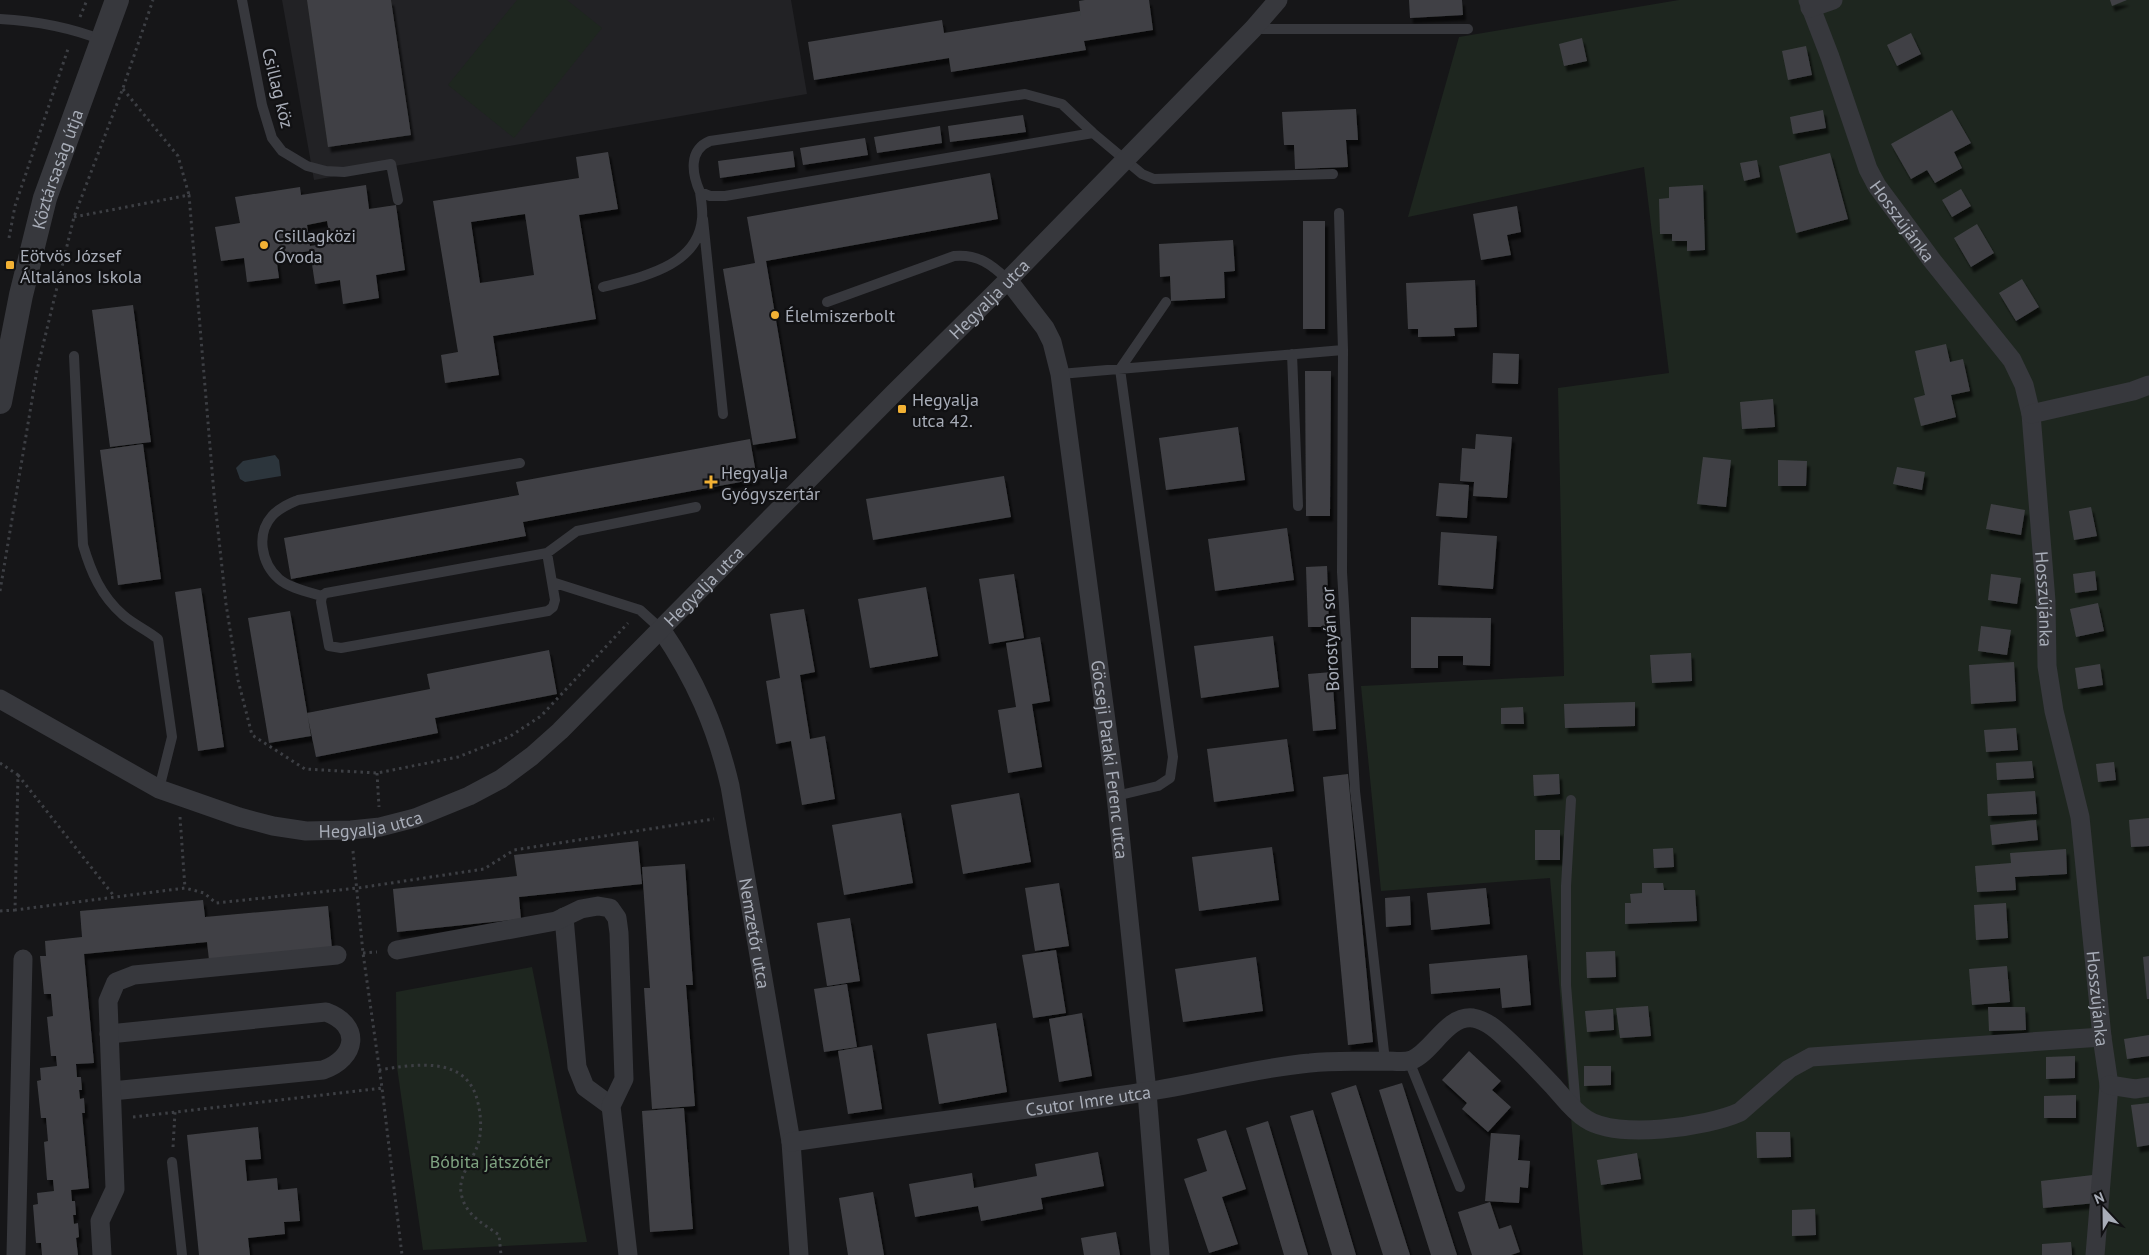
<svg xmlns="http://www.w3.org/2000/svg" width="2149" height="1255" viewBox="0 0 2149 1255" font-family="'PT Sans',sans-serif">
<style>
.built{fill:#222225}
.green{fill:#1e261f}
.water{fill:#2c353c}
.building{fill:#404145;fill-rule:evenodd;filter:url(#shadow)}
.lines{fill:none;stroke-linecap:round;stroke-linejoin:round}
.path{stroke:#3d3f44;stroke-width:3;stroke-dasharray:2.5 4;stroke-linecap:butt}
.service{stroke:#37383d;stroke-width:10}
.minor{stroke:#37383d;stroke-width:19}
.tertiary{stroke:#37383d;stroke-width:24}
.poi-dot{fill:#f2b134;stroke:#111113;stroke-width:2}
.labels{text-anchor:middle;dominant-baseline:central;stroke-width:4.5;stroke-linejoin:round;paint-order:stroke}
.street-label{font-size:18px;fill:#a8adb8;stroke:#111113}
.poi-label{font-size:18px;fill:#a8adb8;stroke:#111113;text-anchor:start}
.park-label{font-size:18px;fill:#7fa381;stroke:#111113}
</style>
<defs>
<filter id="shadow"><feDropShadow dx="3" dy="5.5" stdDeviation="1" flood-color="#0009"/></filter>
</defs>
<rect width="100%" height="100%" fill="#161618"/>
<path class="built" d="M 282,0 L 791,0 L 807,94 L 314,180 Z"/>
<path class="green" d="M 517,0 L 567,0 L 602,28 L 514,138 L 448,85 Z
M 1679,0 L 2149,0 L 2149,1255 L 1583,1255 L 1550,878 L 1381,891 L 1361,686 L 1564,676 L 1558,388 L 1669,373 L 1644,167 L 1408,217 L 1459,37 Z
M 532,967 L 587,1242 L 423,1250 L 397,1067 L 396,992 Z"/>
<path class="water" d="M 275,455 L 279,460 L 281,476 L 245,482 L 240,479 L 236,468 L 243,461 Z"/>
<path class="building" d="M 307,0 L 391,0 L 411,135 L 328,147 Z
M 1085,0 L 1149,0 L 1153,30 L 1084,41 L 1086,50 L 951,72 L 949,58 L 814,80 L 808,42 L 942,20 L 944,33 L 1080,11 L 1081,20 L 1079,1 Z
M 1409,0 L 1462,0 L 1463,15 L 1410,18 Z
M 2110,0 L 2127,0 L 2112,6 Z
M 1911,33 L 1921,54 L 1897,66 L 1887,45 Z
M 1582,38 L 1587,61 L 1564,66 L 1559,44 Z
M 1806,46 L 1812,75 L 1788,80 L 1782,51 Z
M 1356,109 L 1358,140 L 1346,140 L 1348,167 L 1295,169 L 1294,145 L 1284,145 L 1282,112 Z
M 1823,110 L 1826,128 L 1793,134 L 1790,117 Z
M 1952,110 L 1971,143 L 1954,152 L 1962,168 L 1935,183 L 1927,170 L 1911,179 L 1891,144 Z
M 1023,115 L 1026,132 L 950,142 L 948,126 Z
M 940,126 L 942,143 L 877,153 L 874,137 Z
M 865,138 L 868,155 L 803,165 L 800,148 Z
M 793,151 L 795,167 L 720,178 L 718,161 Z
M 608,152 L 618,209 L 579,215 L 596,319 L 493,336 L 499,375 L 445,383 L 441,355 L 458,352 L 433,201 L 579,178 L 576,157 ZM 525,214 L 534,275 L 480,283 L 471,222 Z
M 1830,153 L 1848,219 L 1796,233 L 1779,166 Z
M 1757,160 L 1760,177 L 1744,181 L 1740,163 Z
M 990,173 L 998,219 L 766,261 L 796,438 L 753,445 L 723,269 L 755,263 L 747,217 Z
M 366,185 L 369,209 L 396,205 L 405,270 L 376,275 L 379,298 L 343,304 L 340,280 L 315,284 L 310,251 L 276,256 L 279,278 L 247,282 L 244,258 L 221,261 L 215,227 L 240,223 L 235,197 L 300,187 L 301,195 ZM 327,221 L 331,243 L 310,246 L 307,225 Z
M 1703,185 L 1705,250 L 1687,251 L 1687,241 L 1672,241 L 1672,234 L 1660,234 L 1659,199 L 1669,198 L 1669,187 Z
M 1961,189 L 1971,206 L 1952,217 L 1942,200 Z
M 1517,206 L 1521,232 L 1507,235 L 1511,255 L 1481,260 L 1473,214 Z
M 1303,221 L 1325,221 L 1325,329 L 1303,329 Z
M 1977,224 L 1994,253 L 1971,267 L 1954,238 Z
M 1233,240 L 1235,271 L 1224,272 L 1225,298 L 1171,301 L 1170,276 L 1160,277 L 1159,244 Z
M 2022,279 L 2039,307 L 2016,321 L 1999,293 Z
M 1475,280 L 1477,327 L 1454,328 L 1455,336 L 1418,337 L 1418,329 L 1408,329 L 1406,283 Z
M 133,305 L 151,442 L 110,447 L 92,310 Z
M 1946,344 L 1950,362 L 1963,359 L 1970,391 L 1951,395 L 1956,417 L 1921,426 L 1914,398 L 1925,395 L 1915,351 Z
M 1493,353 L 1519,354 L 1518,384 L 1492,383 Z
M 1305,371 L 1331,371 L 1330,516 L 1306,516 Z
M 1773,399 L 1775,427 L 1742,429 L 1740,402 Z
M 1238,427 L 1245,480 L 1166,490 L 1159,438 Z
M 1476,434 L 1512,437 L 1507,498 L 1473,496 L 1474,482 L 1460,481 L 1462,448 L 1475,449 Z
M 750,439 L 757,479 L 523,522 L 526,536 L 291,579 L 284,538 L 519,495 L 516,482 Z
M 143,444 L 161,579 L 118,585 L 100,450 Z
M 1703,457 L 1731,460 L 1726,507 L 1697,504 Z
M 1778,460 L 1807,461 L 1806,486 L 1778,486 Z
M 1897,467 L 1925,472 L 1922,490 L 1893,484 Z
M 1004,476 L 1011,517 L 873,540 L 866,499 Z
M 1439,483 L 1469,485 L 1467,518 L 1436,516 Z
M 1991,504 L 2025,510 L 2021,535 L 1986,529 Z
M 2091,507 L 2097,536 L 2074,540 L 2069,511 Z
M 1287,528 L 1294,580 L 1215,591 L 1208,539 Z
M 1441,532 L 1497,536 L 1493,589 L 1438,585 Z
M 1327,566 L 1329,627 L 1308,627 L 1306,567 Z
M 2095,571 L 2097,590 L 2075,593 L 2073,574 Z
M 1014,574 L 1024,638 L 989,644 L 979,579 Z
M 1991,574 L 2021,578 L 2017,604 L 1988,600 Z
M 926,587 L 938,656 L 870,668 L 858,599 Z
M 201,588 L 224,747 L 198,751 L 175,592 Z
M 2098,603 L 2104,631 L 2076,637 L 2070,609 Z
M 804,609 L 815,672 L 800,675 L 810,739 L 825,736 L 835,799 L 802,805 L 791,741 L 776,744 L 766,681 L 780,678 L 770,614 Z
M 290,611 L 311,736 L 269,743 L 248,618 Z
M 1411,617 L 1491,618 L 1490,666 L 1463,665 L 1463,656 L 1438,656 L 1438,668 L 1411,668 Z
M 1981,626 L 2011,630 L 2007,655 L 1978,651 Z
M 1273,636 L 1279,687 L 1201,698 L 1194,646 Z
M 1040,637 L 1050,701 L 1032,704 L 1042,767 L 1008,773 L 998,710 L 1016,707 L 1006,643 Z
M 549,650 L 557,694 L 435,718 L 438,733 L 316,757 L 307,713 L 430,689 L 427,674 Z
M 1691,653 L 1692,681 L 1652,683 L 1650,655 Z
M 2014,662 L 2016,701 L 1971,704 L 1969,665 Z
M 2100,664 L 2103,685 L 2078,689 L 2075,668 Z
M 1332,672 L 1336,729 L 1313,731 L 1308,674 Z
M 1635,702 L 1635,726 L 1565,728 L 1564,704 Z
M 1523,707 L 1524,724 L 1501,724 L 1501,708 Z
M 2016,728 L 2018,750 L 1986,752 L 1984,730 Z
M 1287,739 L 1294,791 L 1214,802 L 1207,749 Z
M 2032,761 L 2034,778 L 1997,780 L 1996,763 Z
M 2114,762 L 2116,780 L 2098,782 L 2096,764 Z
M 1348,774 L 1373,1042 L 1348,1045 L 1323,777 Z
M 1559,774 L 1560,794 L 1534,796 L 1533,775 Z
M 2035,791 L 2037,814 L 1988,816 L 1987,794 Z
M 1019,793 L 1031,862 L 963,874 L 951,805 Z
M 901,813 L 913,883 L 844,895 L 832,825 Z
M 2149,818 L 2149,846 L 2131,847 L 2129,820 Z
M 2036,820 L 2038,840 L 1992,845 L 1990,825 Z
M 1535,830 L 1560,830 L 1560,860 L 1535,860 Z
M 638,841 L 642,884 L 519,897 L 521,919 L 397,932 L 393,889 L 517,876 L 514,855 Z
M 1272,847 L 1279,900 L 1199,911 L 1192,857 Z
M 1673,848 L 1674,867 L 1654,868 L 1653,849 Z
M 2066,849 L 2067,874 L 2015,877 L 2016,890 L 1977,892 L 1975,866 L 2011,863 L 2010,853 Z
M 685,864 L 693,985 L 686,985 L 695,1106 L 652,1109 L 644,988 L 650,988 L 642,867 Z
M 1059,883 L 1069,946 L 1035,951 L 1025,888 Z
M 1642,883 L 1663,883 L 1664,890 L 1695,890 L 1697,921 L 1625,924 L 1625,903 L 1631,903 L 1630,894 L 1642,893 Z
M 1486,888 L 1490,924 L 1431,930 L 1427,893 Z
M 1410,896 L 1411,925 L 1386,927 L 1385,898 Z
M 203,900 L 205,917 L 328,906 L 332,949 L 209,960 L 207,942 L 84,954 L 94,1063 L 76,1064 L 77,1077 L 81,1077 L 82,1090 L 79,1090 L 80,1099 L 84,1098 L 85,1113 L 82,1113 L 89,1188 L 71,1190 L 72,1201 L 75,1201 L 76,1215 L 73,1215 L 74,1224 L 78,1223 L 79,1237 L 76,1238 L 78,1255 L 42,1255 L 41,1243 L 36,1243 L 33,1205 L 38,1204 L 37,1193 L 54,1191 L 53,1180 L 47,1180 L 44,1142 L 48,1141 L 46,1118 L 41,1118 L 37,1081 L 41,1080 L 40,1068 L 57,1066 L 56,1056 L 51,1056 L 47,1017 L 53,1016 L 51,994 L 44,994 L 40,956 L 46,956 L 45,941 L 82,937 L 80,911 Z
M 2006,903 L 2008,938 L 1976,940 L 1974,905 Z
M 850,918 L 860,981 L 827,986 L 817,923 Z
M 1056,950 L 1066,1013 L 1033,1018 L 1022,955 Z
M 1615,951 L 1616,977 L 1587,978 L 1586,952 Z
M 1527,955 L 1531,1005 L 1502,1008 L 1500,988 L 1431,994 L 1429,964 Z
M 2149,956 L 2149,999 L 2147,999 L 2143,957 Z
M 1256,957 L 1263,1011 L 1183,1022 L 1175,969 Z
M 2007,966 L 2010,1002 L 1972,1005 L 1969,969 Z
M 847,984 L 857,1047 L 824,1052 L 814,989 Z
M 1648,1006 L 1651,1036 L 1620,1038 L 1616,1008 Z
M 1988,1007 L 2025,1007 L 2026,1030 L 1989,1031 Z
M 1613,1009 L 1614,1030 L 1587,1032 L 1585,1011 Z
M 1082,1013 L 1092,1076 L 1059,1082 L 1049,1019 Z
M 996,1023 L 1007,1092 L 939,1104 L 927,1034 Z
M 2149,1035 L 2149,1056 L 2127,1059 L 2124,1039 Z
M 872,1045 L 882,1109 L 848,1114 L 838,1051 Z
M 1469,1051 L 1501,1081 L 1492,1090 L 1511,1107 L 1488,1132 L 1462,1109 L 1467,1103 L 1442,1080 Z
M 2075,1056 L 2075,1078 L 2046,1079 L 2046,1057 Z
M 1584,1066 L 1611,1066 L 1611,1085 L 1584,1086 Z
M 1402,1083 L 1457,1255 L 1431,1255 L 1379,1090 Z
M 1356,1085 L 1410,1255 L 1383,1255 L 1331,1093 Z
M 2076,1095 L 2076,1118 L 2044,1118 L 2044,1096 Z
M 2149,1103 L 2149,1145 L 2137,1147 L 2131,1105 Z
M 684,1108 L 693,1229 L 650,1232 L 642,1111 Z
M 1313,1110 L 1356,1255 L 1332,1255 L 1290,1116 Z
M 1268,1121 L 1308,1255 L 1284,1255 L 1246,1128 Z
M 258,1127 L 261,1159 L 245,1160 L 247,1181 L 277,1178 L 278,1190 L 297,1188 L 300,1221 L 284,1222 L 285,1234 L 248,1238 L 250,1255 L 199,1255 L 187,1135 Z
M 1226,1130 L 1246,1189 L 1222,1197 L 1238,1244 L 1209,1253 L 1184,1179 L 1207,1171 L 1197,1139 Z
M 1756,1132 L 1790,1132 L 1791,1157 L 1757,1158 Z
M 1491,1133 L 1520,1135 L 1518,1160 L 1530,1161 L 1528,1188 L 1520,1187 L 1519,1203 L 1485,1201 Z
M 1098,1152 L 1104,1186 L 1041,1198 L 1043,1209 L 981,1221 L 978,1206 L 915,1217 L 909,1184 L 972,1173 L 974,1188 L 1037,1176 L 1035,1164 Z
M 1637,1153 L 1641,1179 L 1601,1185 L 1597,1160 Z
M 2093,1175 L 2096,1203 L 2043,1208 L 2041,1181 Z
M 873,1192 L 884,1255 L 848,1255 L 839,1198 Z
M 1490,1202 L 1499,1229 L 1511,1225 L 1520,1252 L 1511,1255 L 1472,1255 L 1458,1212 Z
M 1815,1209 L 1816,1235 L 1792,1236 L 1792,1210 Z
M 1116,1232 L 1120,1255 L 1084,1255 L 1081,1238 Z
M 2071,1242 L 2072,1255 L 2042,1255 L 2042,1244 Z"/>
<g class="lines">
<path class="path" d="M 80,17 L 87,0
M 123,89 L 178,156 L 189,195
M 74,217 L 189,195 L 214,494 L 226,604 L 238,680 L 252,735 L 305,769 L 377,773 L 458,757 L 509,737 L 541,716 L 628,623
M 9,238 L 15,206 L 69,46
M 0,591 L 37,370 L 74,217 L 123,88 L 153,0
M 0,763 L 18,775 L 15,910 L 185,888 L 204,893 L 216,903 L 358,888 L 484,869 L 514,850 L 714,819
M 377,773 L 379,807
M 18,775 L 114,896
M 180,817 L 185,888
M 353,851 L 363,953 L 382,1088 L 402,1255
M 0,911 L 15,910
M 363,953 L 377,952
M 379,1070 C 416,1064 468,1055 478,1103 C 481,1115 482,1132 478,1144 C 472,1163 456,1177 462,1197 C 467,1216 484,1224 499,1235 L 501,1255
M 133,1117 L 382,1088
M 173,1147 L 175,1112"/>
<path class="service" d="M 242,0 L 262,105 L 272,138 L 282,151 L 307,166 L 326,171 L 344,172 L 391,164 L 398,200
M 0,19 C 36,21 69,27 102,40
M 1253,29 L 1468,29
M 1093,133 L 725,196 L 710,196 L 700,192 C 692,174 688,150 710,141 L 1025,94 L 1062,104 L 1093,133 L 1142,174 L 1154,179 L 1333,174
M 1339,213 L 1343,350 L 1342,572 L 1355,791 L 1385,1061
M 703,219 L 723,414
M 603,287 C 640,277 698,267 702,219 C 703,210 701,200 700,192
M 827,302 L 954,256 C 978,254 991,264 1008,280
M 1292,354 L 1298,506
M 74,356 L 83,545 C 91,572 101,596 123,615 C 133,624 147,630 158,639 L 172,737 L 159,789
M 1060,374 L 1343,350
M 547,553 L 555,600 L 553,607 L 548,611 L 341,648 L 329,646 L 321,602 L 322,596 L 326,593 Z
M 547,553 L 577,531 L 696,507
M 552,582 L 640,610 L 661,629
M 322,596 C 309,592 289,588 279,579 C 261,563 256,534 272,516 C 279,508 289,504 298,500 L 520,463
M 1116,796 L 1158,786 L 1170,778 L 1173,757 L 1120,369 L 1166,302
M 1571,800 L 1566,886 L 1566,985 L 1576,1109
M 1409,1061 L 1460,1187
M 172,1162 L 182,1255"/>
<g class="minor">
<path id="s1" d="M 1808,0 L 1830,57 L 1868,169 L 1877,186 L 1931,259 L 2012,360 L 2024,385 L 2031,414 L 2046,601 L 2047,666 L 2054,711 L 2080,817 L 2102,1037 L 2109,1085 L 2095,1255"/>
<path d="M 1810,8 L 1833,0"/>
<path id="s2" d="M 1008,280 L 1045,328 L 1052,342 L 1060,374 L 1116,796 L 1147,1092 L 1160,1255"/>
<path d="M 2031,414 L 2133,391 L 2149,385"/>
<path id="s3" d="M 661,629 C 695,679 716,726 730,786 L 791,1142 L 799,1255"/>
<path id="s4" d="M 0,699 L 159,789 L 239,817 L 273,826 L 306,831 L 351,830 L 380,827 L 415,818 L 469,796 L 501,779 L 532,756 L 560,731 L 893,394 L 1008,280 L 1253,29 L 1278,0"/>
<path d="M 564,917 L 577,1067 L 585,1087 L 611,1106"/>
<path d="M 397,950 L 556,921 L 581,909 L 598,906 L 610,908 L 617,918 L 619,933 L 624,1079 L 611,1106 L 628,1255"/>
<path d="M 109,1034 L 326,1012 C 362,1025 357,1058 323,1070 L 112,1091"/>
<path d="M 2109,1085 L 2135,1089 L 2149,1087"/>
<path id="s5" d="M 791,1142 C 909,1125 1027,1110 1144,1092 C 1200,1084 1254,1068 1310,1063 C 1335,1060 1361,1062 1386,1061 C 1394,1061 1404,1063 1412,1060 C 1433,1051 1447,1015 1473,1018 C 1490,1021 1503,1036 1515,1047 C 1529,1060 1541,1073 1554,1087 C 1564,1098 1573,1111 1586,1119 C 1617,1140 1707,1127 1740,1112 L 1789,1069 L 1811,1057 L 2102,1037"/>
<path d="M 16,1255 L 23,959"/>
<path d="M 102,1255 L 100,1221 L 115,1189 L 108,1001 L 116,982 L 134,975 L 337,955"/>
</g>
<path class="tertiary" id="s6" d="M 0,402 L 21,295 L 45,198 L 117,0"/>
</g>
<g class="poi-dot">
<circle cx="264" cy="245" r="5"/>
<rect x="5" y="260" width="10" height="10" rx="2.5"/>
<circle cx="775" cy="315" r="5"/>
<rect x="897" y="404" width="10" height="10" rx="2.5"/>
<path d="M708.5 474.5h5v5h5v5h-5v5h-5v-5h-5v-5h5z"/>
</g>
<g class="labels">
<g class="street-label">
<text transform="translate(278 88) rotate(76)">Csillag köz</text>
<text stroke="none"><textPath href="#s6" startOffset="240">Köztársaság útja</textPath></text>
<text stroke="none"><textPath href="#s1" startOffset="242">Hosszújánka</textPath></text>
<text stroke="none"><textPath href="#s4" startOffset="1226">Hegyalja utca</textPath></text>
<text stroke="none"><textPath href="#s4" startOffset="821">Hegyalja utca</textPath></text>
<text stroke="none"><textPath href="#s1" startOffset="662">Hosszújánka</textPath></text>
<text transform="translate(1330 639) rotate(-93)">Borostyán sor</text>
<text stroke="none"><textPath href="#s2" startOffset="498">Göcseji Pataki Ferenc utca</textPath></text>
<text stroke="none"><textPath href="#s4" startOffset="401">Hegyalja utca</textPath></text>
<text stroke="none"><textPath href="#s3" startOffset="322">Nemzetőr utca</textPath></text>
<text stroke="none"><textPath href="#s1" startOffset="1066">Hosszújánka</textPath></text>
<text stroke="none"><textPath href="#s5" startOffset="300">Csutor Imre utca</textPath></text>
</g>
<g class="poi-label">
<text x="274" y="235">Csillagközi<tspan x="274" dy="21">Óvoda</tspan></text>
<text x="20" y="255">Eötvös József<tspan x="20" dy="21">Általános Iskola</tspan></text>
<text x="785" y="315">Élelmiszerbolt</text>
<text x="912" y="399">Hegyalja<tspan x="912" dy="21">utca 42.</tspan></text>
<text x="721" y="472">Hegyalja<tspan x="721" dy="21">Gyógyszertár</tspan></text>
</g>
<g class="park-label">
<text x="490" y="1161">Bóbita játszótér</text>
</g>
</g>
<g transform="translate(2104 1210) rotate(338)" stroke="#111113" stroke-width="4" paint-order="stroke">
<path d="M0-4L9 19L0 12L-9 19Z" fill="#a8adb8"/>
<text y="-8" font-size="14" font-weight="bold" text-anchor="middle" fill="#a8adb8">N</text>
</g>
</svg>
